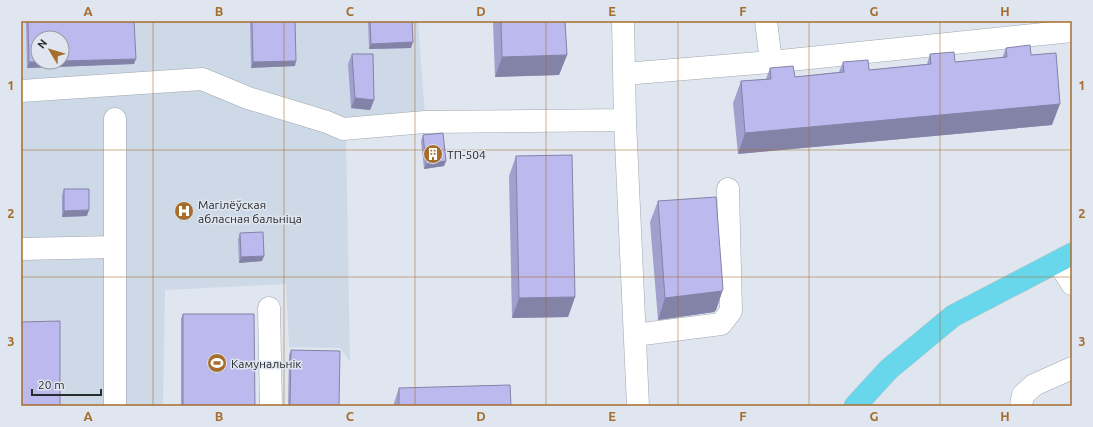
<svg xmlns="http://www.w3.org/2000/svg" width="1093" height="427" viewBox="0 0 1093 427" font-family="Ubuntu,sans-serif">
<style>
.built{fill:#ced9e8;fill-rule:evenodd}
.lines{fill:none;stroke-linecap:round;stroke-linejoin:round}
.minor-casing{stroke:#9fa6ae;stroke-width:23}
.major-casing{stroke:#c3c4c5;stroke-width:23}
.minor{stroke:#fff;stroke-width:22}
.major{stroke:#68d7ec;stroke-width:22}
.wall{fill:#a19fcd}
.shaded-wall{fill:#8382a7}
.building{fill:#bbb9ee;stroke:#8382a7}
.grid{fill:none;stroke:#a66d2c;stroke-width:1;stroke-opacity:0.55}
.labels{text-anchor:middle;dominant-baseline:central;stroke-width:3;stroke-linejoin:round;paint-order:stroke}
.poi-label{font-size:12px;fill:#292c2f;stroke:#dfe6ef;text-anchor:start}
.neatline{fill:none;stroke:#a66d2c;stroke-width:1.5}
.grid-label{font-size:13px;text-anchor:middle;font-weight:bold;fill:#a66d2c}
</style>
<rect width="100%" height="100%" fill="#dfe6ef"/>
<path class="built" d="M 21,21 L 418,21 L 426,130 L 346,137 L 350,362 L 340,348 L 289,347 L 286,284 L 165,290 L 163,406 L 21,406 ZM 38,38 L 62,38 L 62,62 L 38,62 Z"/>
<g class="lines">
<defs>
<path id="minor" d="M 623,21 L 625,120 L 638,406
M 766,21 L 771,62
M 624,74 L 771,62 L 1072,31
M 21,91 L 202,79 L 248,98 L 327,122 L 343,129 L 425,122 L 625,120
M 115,119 L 115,406
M 21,249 L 115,247
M 1058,262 L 1072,284
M 269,308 L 271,406
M 635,335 L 721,324 L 731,311 L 728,189
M 1021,406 L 1023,395 L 1034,385 L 1072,368"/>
<path id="major" d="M 855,406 L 889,369 L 953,316 L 1072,254"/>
</defs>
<use href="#minor" class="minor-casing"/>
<use href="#major" class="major-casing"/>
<use href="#minor" class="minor"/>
<use href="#major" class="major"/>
</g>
<path class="wall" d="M 26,21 L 134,21 L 134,64 L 27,68 Z
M 250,21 L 295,21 L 295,66 L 251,68 Z
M 368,21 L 412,21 L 411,48 L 369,49 Z
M 493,21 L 565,21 L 567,55 L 559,75 L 495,77 Z
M 1006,48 L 1031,55 L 1052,125 L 738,154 L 733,103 L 741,81 L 766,79 L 770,68 L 795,77 L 839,72 L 843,62 L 869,70 L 927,64 L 930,54 L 955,62 L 1002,58 Z
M 352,54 L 374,100 L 370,110 L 351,108 L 348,64 Z
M 423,135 L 446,161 L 444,166 L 424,169 L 421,141 Z
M 516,156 L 575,297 L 568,317 L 512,318 L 509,176 Z
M 64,189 L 87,216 L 62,217 L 62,195 Z
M 658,201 L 723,289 L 716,310 L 714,312 L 658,320 L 650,222 Z
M 240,233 L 262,261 L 239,263 L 238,239 Z
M 183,314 L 255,406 L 181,406 L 181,319 Z
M 291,350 L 339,406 L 288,406 L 289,355 Z
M 399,388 L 511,406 L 393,406 Z"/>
<path class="shaded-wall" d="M 413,42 L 411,48 L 369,49 L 371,44 Z
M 567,55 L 559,75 L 495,77 L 502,57 Z
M 136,59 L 134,64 L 27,68 L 29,62 L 62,62 L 62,61 Z
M 296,61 L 295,66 L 251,68 L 253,62 Z
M 355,98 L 374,100 L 370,110 L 351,108 Z
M 1060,104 L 1052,125 L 738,154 L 745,133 Z
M 446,161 L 444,166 L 424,169 L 426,164 Z
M 89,210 L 87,216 L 62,217 L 64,211 Z
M 264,256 L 262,261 L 239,263 L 241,257 Z
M 723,289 L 716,310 L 714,312 L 658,320 L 665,298 Z
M 575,297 L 568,317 L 512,318 L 519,298 Z"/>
<path class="building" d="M 28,21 L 134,21 L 136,59 L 62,61 L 62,38 L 38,38 L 38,62 L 42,62 L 29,62 Z
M 252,21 L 295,21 L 296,61 L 253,62 Z
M 370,21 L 412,21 L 413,42 L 371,44 Z
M 501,21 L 565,21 L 567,55 L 502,57 Z
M 1030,45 L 1031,55 L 1056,53 L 1060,104 L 745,133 L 741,81 L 771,79 L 770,68 L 793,66 L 795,77 L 844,72 L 843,62 L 868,60 L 869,70 L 931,64 L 930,54 L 954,52 L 955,62 L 1007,57 L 1006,48 Z
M 352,54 L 373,54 L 374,100 L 355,98 Z
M 443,133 L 446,161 L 426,164 L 423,135 Z
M 572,155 L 575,297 L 519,298 L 516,156 Z
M 64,189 L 89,189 L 89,210 L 64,211 Z
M 716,197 L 723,289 L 722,291 L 665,298 L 658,201 Z
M 263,232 L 264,256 L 241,257 L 240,233 Z
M 183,314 L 254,314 L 255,406 L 183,406 Z
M 60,321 L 60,406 L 21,406 L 21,322 Z
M 291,350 L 340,351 L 339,406 L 290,406 Z
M 510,385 L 511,406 L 399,406 L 399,388 Z"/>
<path class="grid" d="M 153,21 L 153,406M 284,21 L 284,406M 415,21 L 415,406M 546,21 L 546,406M 678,21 L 678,406M 809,21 L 809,406M 940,21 L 940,406M 21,150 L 1072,150M 21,277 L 1072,277"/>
<defs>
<symbol id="building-disc" viewBox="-11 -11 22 22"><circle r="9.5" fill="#a66d2c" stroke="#dfe6ef"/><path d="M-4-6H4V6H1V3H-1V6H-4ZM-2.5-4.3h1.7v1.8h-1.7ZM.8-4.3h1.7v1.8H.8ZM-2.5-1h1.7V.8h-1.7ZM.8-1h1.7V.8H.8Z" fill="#fff"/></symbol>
<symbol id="hospital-disc" viewBox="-11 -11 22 22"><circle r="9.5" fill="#a66d2c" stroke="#dfe6ef"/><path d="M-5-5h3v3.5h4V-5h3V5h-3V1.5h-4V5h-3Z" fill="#fff"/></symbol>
<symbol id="stadium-disc" viewBox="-11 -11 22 22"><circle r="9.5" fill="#a66d2c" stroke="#dfe6ef"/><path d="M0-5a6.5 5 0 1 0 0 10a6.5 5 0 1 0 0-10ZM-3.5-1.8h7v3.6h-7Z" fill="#fff"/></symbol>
</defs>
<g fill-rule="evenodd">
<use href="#building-disc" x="422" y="143" width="22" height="22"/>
<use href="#hospital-disc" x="173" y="200" width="22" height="22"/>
<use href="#stadium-disc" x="206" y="352" width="22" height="22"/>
</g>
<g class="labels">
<g class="poi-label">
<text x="447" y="154">ТП-504</text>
<text x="198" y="204">Магілёўская<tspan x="198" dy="14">абласная бальніца</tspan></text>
<text x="231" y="363">Камунальнік</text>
</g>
</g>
<rect width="1093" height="427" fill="none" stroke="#dfe6ef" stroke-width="44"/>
<g transform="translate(50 50) rotate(308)"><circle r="19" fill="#dfe6ef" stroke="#969ca2"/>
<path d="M0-3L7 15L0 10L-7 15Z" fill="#a66d2c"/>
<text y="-6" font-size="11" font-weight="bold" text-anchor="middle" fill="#292c2f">N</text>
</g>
<path d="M32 389v6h69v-6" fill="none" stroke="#292c2f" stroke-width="2"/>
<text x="38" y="389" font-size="12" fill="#292c2f" stroke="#dfe6ef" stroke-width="3" paint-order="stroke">20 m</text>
<rect x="22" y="22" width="1049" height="383" class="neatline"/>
<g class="grid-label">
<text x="88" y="16">A</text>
<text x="219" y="16">B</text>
<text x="350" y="16">C</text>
<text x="481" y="16">D</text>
<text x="612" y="16">E</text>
<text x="743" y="16">F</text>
<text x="874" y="16">G</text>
<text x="1005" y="16">H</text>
<text x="11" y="90">1</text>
<text x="1082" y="90">1</text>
<text x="11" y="218">2</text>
<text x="1082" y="218">2</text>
<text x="11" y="346">3</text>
<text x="1082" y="346">3</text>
<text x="88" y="421">A</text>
<text x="219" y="421">B</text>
<text x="350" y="421">C</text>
<text x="481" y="421">D</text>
<text x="612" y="421">E</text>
<text x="743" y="421">F</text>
<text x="874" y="421">G</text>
<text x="1005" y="421">H</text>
</g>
</svg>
